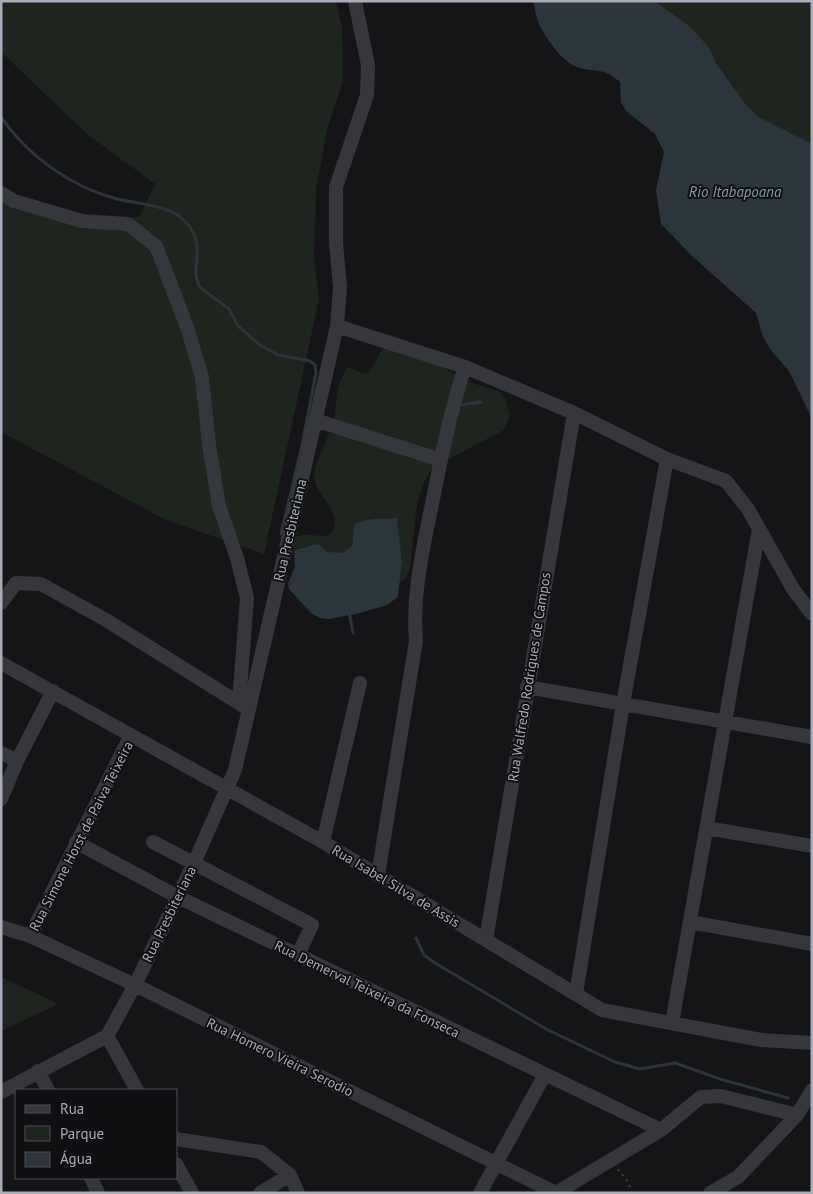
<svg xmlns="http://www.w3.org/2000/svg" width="813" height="1194" viewBox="0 0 813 1194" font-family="'PT Sans',sans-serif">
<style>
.green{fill:#1d251e}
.water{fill:#2b353c}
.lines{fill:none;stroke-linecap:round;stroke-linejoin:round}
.stream{stroke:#2b353c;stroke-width:3}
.path{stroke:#3c3e44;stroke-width:2;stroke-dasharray:2.5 4;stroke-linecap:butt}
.minor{stroke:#36373d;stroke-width:14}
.labels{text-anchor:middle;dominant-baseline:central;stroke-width:4;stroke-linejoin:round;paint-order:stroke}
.street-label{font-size:14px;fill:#a7acb8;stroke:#101012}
.water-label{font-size:15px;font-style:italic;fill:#7c9cb4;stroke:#101012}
</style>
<rect width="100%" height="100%" fill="#151517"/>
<path class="green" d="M 1,1 L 336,1 L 342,27 L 343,81 L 327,130 L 316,189 L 314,258 L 319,299 L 264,554 L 166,520 L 1,432 L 1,192 L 106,223 L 140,216 L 155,184 L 87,134 L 1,52 Z
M 654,1 L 812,1 L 812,144 L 759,117 L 744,102 L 691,27 Z
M 384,346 L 412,350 L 467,381 L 500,392 L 505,398 L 510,415 L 504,430 L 432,468 L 424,483 L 417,504 L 410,569 L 407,577 L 400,582 L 402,561 L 396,518 L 372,519 L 355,530 C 354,543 347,559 331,553 C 327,551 325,548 321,547 C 311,545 303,547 294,550 L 291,541 C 301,530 316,537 328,536 L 334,529 C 339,507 316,497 314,477 C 314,465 321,454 325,444 C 328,435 332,427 334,418 C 338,398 335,385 348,367 L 366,374 L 371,369 Z
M 1,977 L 55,1002 L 56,1005 L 1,1031 Z"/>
<path class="water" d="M 533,1 L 654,1 L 691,27 L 709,48 L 716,63 L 744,102 L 759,117 L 812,144 L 812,419 L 789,371 L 770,349 L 763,337 L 756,313 L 692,256 L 661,224 L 656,190 L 664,152 L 655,134 L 626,111 L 621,102 L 620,82 C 602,66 594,73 577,67 C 562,62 545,37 539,24 C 536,17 535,9 533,1 Z
M 397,518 L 402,561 L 398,597 L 387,605 L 360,613 L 329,619 L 320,618 L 311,613 L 289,589 L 288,583 L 295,567 L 294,550 L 318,544 L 328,552 L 343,553 L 352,545 L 355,523 L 372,519 Z"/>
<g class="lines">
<path class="stream" d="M 1,117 C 28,156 71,187 117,199 C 134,203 167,206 179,216 C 213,243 186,268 201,288 L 229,309 L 238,326 L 260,345 L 278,355 L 310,361 L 315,365 L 316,373 L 302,445 L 281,534
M 459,405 L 481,402
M 349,611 L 353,633
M 416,938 L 424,955 L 435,963 L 546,1029 L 615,1062 L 640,1069 L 675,1063 L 720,1079 L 788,1098"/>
<path class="path" d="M 618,1169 L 628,1182 L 632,1193"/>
<path class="minor" d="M 1,193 L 14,201 L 82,221 L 128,224 L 156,246 L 187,327 L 202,377 L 209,445 L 219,506 L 237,558 L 247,598 L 239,703
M 337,326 L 465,367 L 574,413 L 667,459 L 726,481 L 748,509 L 793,589 L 812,614
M 315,420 L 441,460
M 1,603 L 16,583 L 41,584 L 106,620 L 245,707
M 1,663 L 323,842 L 602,1010 L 761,1040 L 812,1043
M 527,687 L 812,737
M 1,753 L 17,761
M 1,799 L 17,761 L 53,691
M 706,828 L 812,846
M 76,842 L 178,897 L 661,1130
M 153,842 L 312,925 L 298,955
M 323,842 L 360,683
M 378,875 L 416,641 C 412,596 423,548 432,504 C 441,458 450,412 465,367
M 690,922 L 812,944
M 1,927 L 30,936 L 135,985 L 556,1193 L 661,1130 L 701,1097 L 721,1096 L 797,1115
M 30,936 L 131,735
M 486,940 L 574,413
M 576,994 L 623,704 L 667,459
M 672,1023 L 759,529
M 107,1036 L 135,985 L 194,863 L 235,770 L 337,326 L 340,287 L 336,243 L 336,187 L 367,95 L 368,65 L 355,1
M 107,1036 L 137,1090
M 38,1071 L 48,1090
M 1,1092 L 107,1036
M 176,1139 L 261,1152 L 290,1175 L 298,1193
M 176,1164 L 192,1193
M 91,1178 L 98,1193
M 260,1193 L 290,1175
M 480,1193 L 544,1076
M 710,1193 L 738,1177 L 797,1115 L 812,1090"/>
</g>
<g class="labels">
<g class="street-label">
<text transform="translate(290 530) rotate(-77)">Rua Presbiteriana</text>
<text transform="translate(529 677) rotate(-81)">Rua Walfredo Rodrigues de Campos</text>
<text transform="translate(81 836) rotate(-63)">Rua Simone Horst de Paiva Teixeira</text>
<text transform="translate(396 886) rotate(31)">Rua Isabel Silva de Assis</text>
<text transform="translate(169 914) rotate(-64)">Rua Presbiteriana</text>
<text transform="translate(367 989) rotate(26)">Rua Demerval Teixeira da Fonseca</text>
<text transform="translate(280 1057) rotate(26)">Rua Homero Vieira Serodio</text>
</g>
<g class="water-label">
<text x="735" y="191">Rio Itabapoana</text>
</g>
</g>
<rect width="813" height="1194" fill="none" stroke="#a7acb8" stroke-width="5"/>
<rect x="15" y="1089" width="162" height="90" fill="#101012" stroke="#4c4e54"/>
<rect x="25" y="1105" width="25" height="8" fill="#36373d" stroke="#4c4e54"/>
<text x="60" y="1114" font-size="15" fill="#a7acb8">Rua</text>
<rect x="25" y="1126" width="25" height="15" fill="#1d251e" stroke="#4c4e54"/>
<text x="60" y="1139" font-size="15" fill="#a7acb8">Parque</text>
<rect x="25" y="1152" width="25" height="15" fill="#2b353c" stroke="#4c4e54"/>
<text x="60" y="1164" font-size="15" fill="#a7acb8">Água</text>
</svg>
